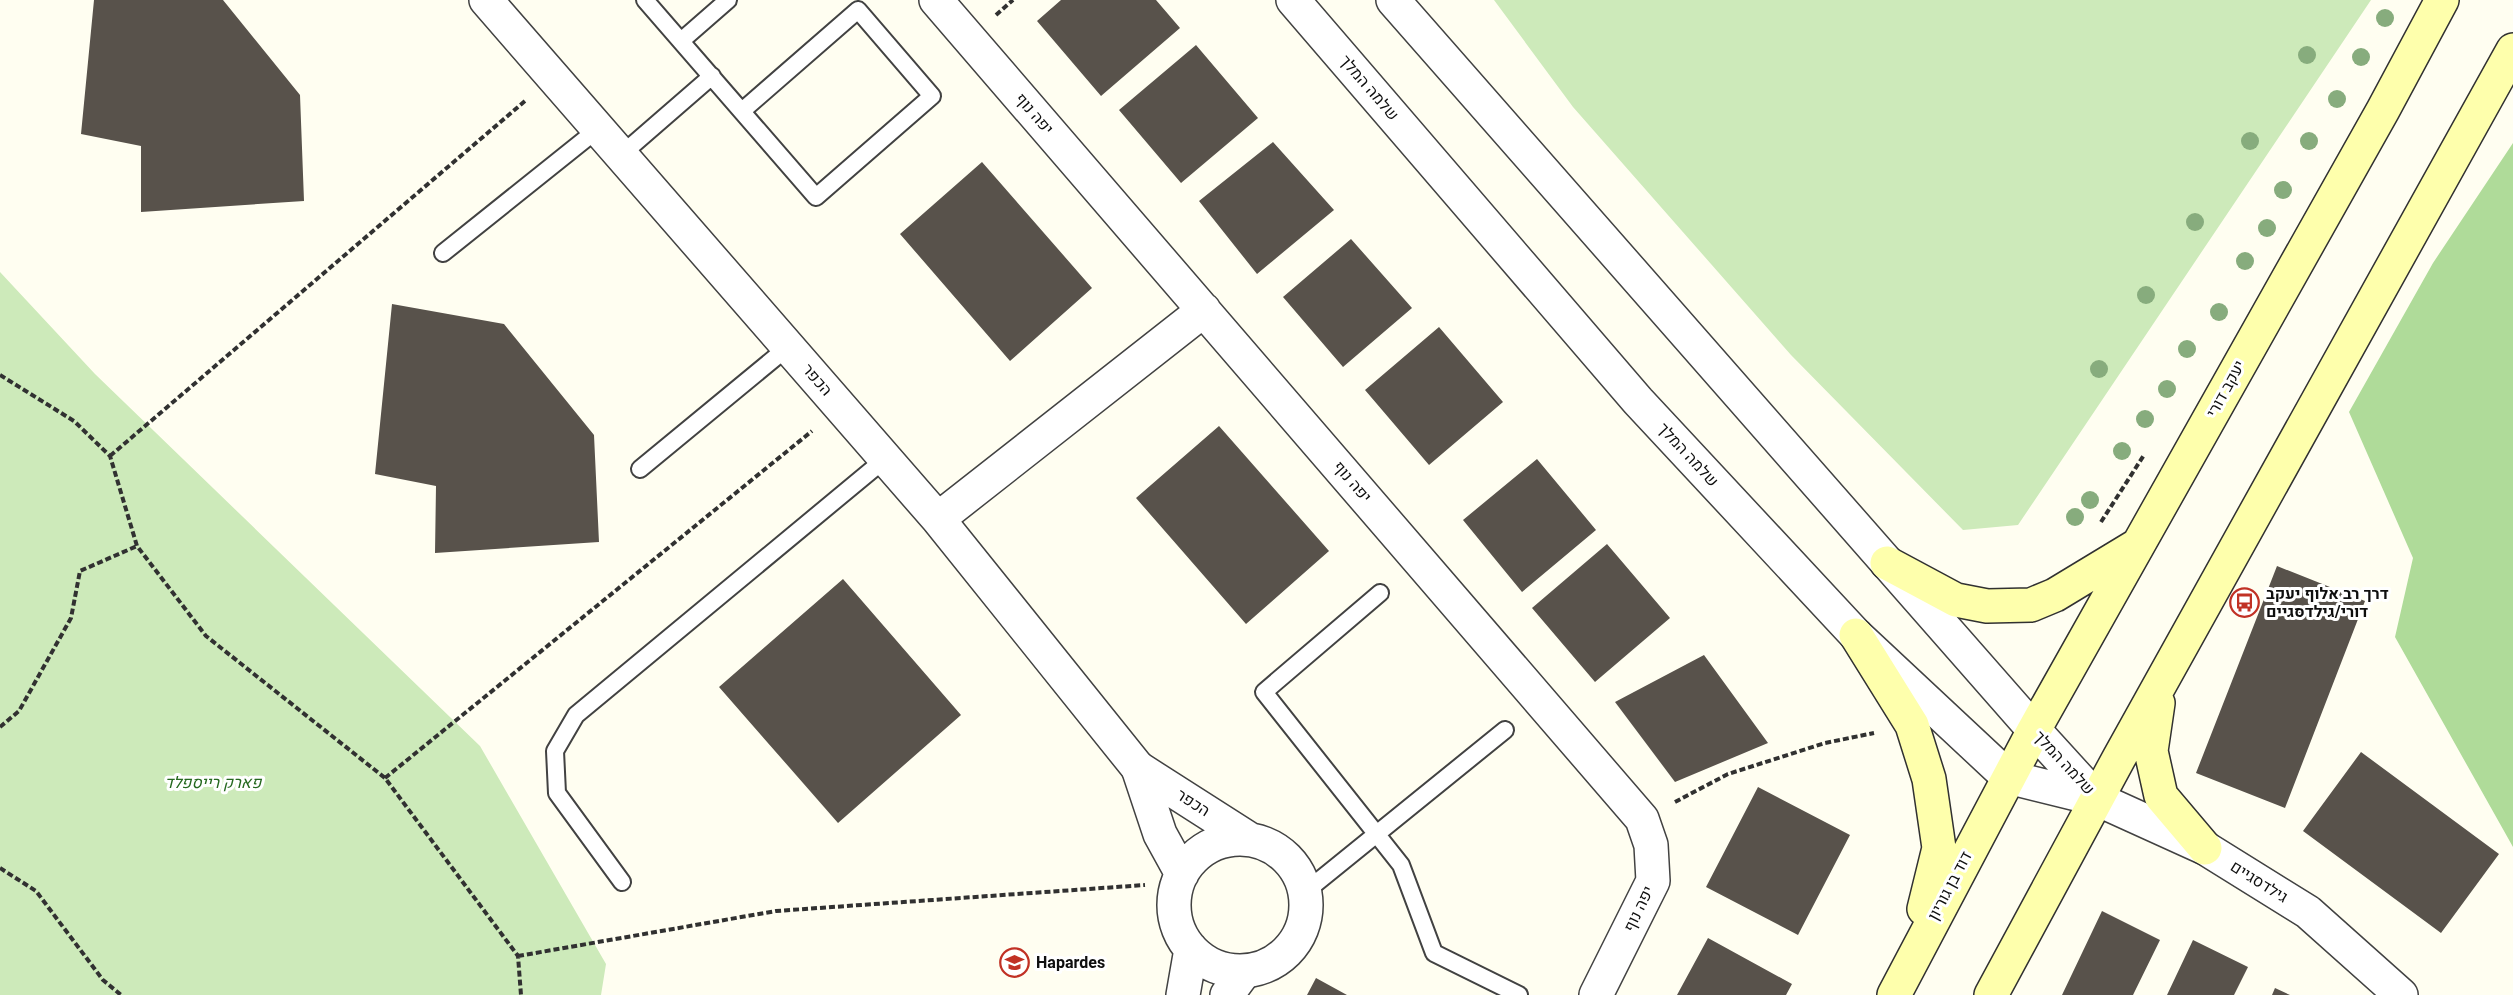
<svg xmlns="http://www.w3.org/2000/svg" width="2513" height="995" viewBox="0 0 2513 995" font-family="Georgia,Heebo,serif">
<style>
.green{fill:#cdeaba}
.forest{fill:#afdb99}
.building{fill:#58524b}
.lines{fill:none;stroke-linecap:round;stroke-linejoin:round}
.service-casing{stroke:#424242;stroke-width:20}
.minor-casing{stroke:#424242;stroke-width:36}
.tertiary-casing{stroke:#424242;stroke-width:36}
.secondary-casing{stroke:#313131;stroke-width:36}
.path{stroke:#313131;stroke-width:4;stroke-dasharray:6 3;stroke-linecap:butt}
.service{stroke:#fff;stroke-width:16}
.minor{stroke:#fff;stroke-width:33}
.tertiary{stroke:#fff;stroke-width:33}
.secondary{stroke:#feffac;stroke-width:33}
.tree{fill:#87ac7d}
.labels{text-anchor:middle;dominant-baseline:central;stroke-width:6;stroke-linejoin:round;paint-order:stroke}
.street-label{font-size:16px;fill:#0f0f0f;stroke:#fff}
.poi-label{font-size:16px;font-weight:bold;fill:#0f0f0f;stroke:#fff;text-anchor:start}
.park-label{font-size:16px;font-style:italic;fill:#24681e;stroke:#fff}
</style>
<rect width="100%" height="100%" fill="#fffef1"/>
<path class="green" d="M 1494,0 L 2371,0 L 2018,525 L 1963,530 L 1791,355 L 1573,107 Z
M 0,272 L 95,374 L 480,746 L 606,964 L 601,995 L 0,995 Z"/>
<path class="forest" d="M 2513,143 L 2513,847 L 2395,637 L 2413,558 L 2349,412 L 2433,263 Z"/>
<path class="building" d="M 94,0 L 223,0 L 300,95 L 304,201 L 141,212 L 141,146 L 81,134 Z
M 1061,0 L 1156,0 L 1180,28 L 1101,96 L 1037,21 Z
M 1196,45 L 1258,118 L 1181,183 L 1119,110 Z
M 1273,142 L 1334,210 L 1257,274 L 1199,201 Z
M 982,162 L 1092,288 L 1010,361 L 900,234 Z
M 1351,239 L 1412,308 L 1343,367 L 1283,297 Z
M 392,304 L 504,324 L 594,435 L 599,542 L 435,553 L 436,486 L 375,474 Z
M 1439,327 L 1503,402 L 1429,465 L 1365,390 Z
M 1219,426 L 1329,551 L 1246,624 L 1136,498 Z
M 1537,459 L 1596,530 L 1522,592 L 1463,520 Z
M 1607,544 L 1670,618 L 1595,682 L 1532,608 Z
M 2277,566 L 2365,601 L 2285,808 L 2196,773 Z
M 843,579 L 961,715 L 838,823 L 719,687 Z
M 1704,655 L 1768,743 L 1675,782 L 1615,702 Z
M 2361,752 L 2499,854 L 2441,933 L 2303,831 Z
M 1758,787 L 1850,835 L 1798,935 L 1706,887 Z
M 2102,911 L 2160,940 L 2133,995 L 2062,995 Z
M 1708,938 L 1792,984 L 1786,995 L 1677,995 Z
M 2193,940 L 2248,967 L 2234,995 L 2167,995 Z
M 1316,978 L 1347,995 L 1307,995 Z
M 2275,988 L 2290,995 L 2272,995 Z"/>
<g class="lines">
<defs>
<path id="service" d="M 645,0 L 816,197 L 932,96 L 858,10 L 742,111
M 681,41 L 728,0
M 621,155 L 712,76
M 443,253 L 598,129
M 640,469 L 788,347
M 1380,593 L 1264,692 L 1401,865 L 1434,953 L 1519,995
M 622,882 L 557,793 L 555,751 L 576,715 L 885,459
M 1305,892 L 1505,730"/>
<path id="minor" d="M 486,0 L 938,519 L 1138,768
M 936,0 L 1642,819 L 1651,845 L 1653,881 L 1596,995
M 938,519 L 1204,310
M 1227,995 L 1244,972"/>
<path id="tertiary" d="M 1293,0 L 1638,401 L 1856,635 L 2008,777 L 2097,799 L 2205,848 L 2308,912 L 2401,995
M 1393,0 L 2034,730 L 2097,799
M 1138,768 L 1249,839
M 1138,768 L 1160,834 L 1182,874
M1174 905a66 66 0 1 1 132 0a66 66 0 1 1-132 0Z
M 1183,995 L 1191,949"/>
<path id="secondary" d="M 1887,563 L 1956,600 L 1987,606 L 2031,605 L 2055,595 L 2136,546
M 1856,635 L 1912,725 L 1929,779 L 1939,848 L 1924,909
M 2158,703 L 2151,751 L 2161,796 L 2205,848
M 1894,995 L 2034,730 L 2383,110 L 2442,0
M 1991,995 L 2119,758 L 2513,50"/>
</defs>
<use href="#service" class="service-casing"/>
<use href="#minor" class="minor-casing"/>
<use href="#tertiary" class="tertiary-casing"/>
<use href="#secondary" class="secondary-casing"/>
<path class="path" d="M 996,15 L 1013,0
M 0,375 L 74,421 L 110,456 L 137,546 L 206,636 L 385,778 L 518,956 L 521,995
M 110,456 L 525,101
M 2101,522 L 2144,455
M 0,727 L 19,711 L 71,618 L 80,571 L 137,546
M 385,778 L 812,431
M 1675,802 L 1728,774 L 1825,743 L 1874,733
M 0,868 L 36,891 L 103,980 L 121,995
M 518,956 L 776,911 L 1145,885"/>
<use href="#service" class="service"/>
<use href="#minor" class="minor"/>
<use href="#tertiary" class="tertiary"/>
<use href="#secondary" class="secondary"/>
</g>
<g class="tree">
<circle cx="2385" cy="18" r="9"/>
<circle cx="2307" cy="55" r="9"/>
<circle cx="2361" cy="57" r="9"/>
<circle cx="2337" cy="99" r="9"/>
<circle cx="2250" cy="141" r="9"/>
<circle cx="2309" cy="141" r="9"/>
<circle cx="2283" cy="190" r="9"/>
<circle cx="2195" cy="222" r="9"/>
<circle cx="2267" cy="228" r="9"/>
<circle cx="2245" cy="261" r="9"/>
<circle cx="2146" cy="295" r="9"/>
<circle cx="2219" cy="312" r="9"/>
<circle cx="2187" cy="349" r="9"/>
<circle cx="2099" cy="369" r="9"/>
<circle cx="2167" cy="389" r="9"/>
<circle cx="2145" cy="419" r="9"/>
<circle cx="2122" cy="451" r="9"/>
<circle cx="2090" cy="500" r="9"/>
<circle cx="2075" cy="517" r="9"/>
</g>
<defs>
<symbol id="bus-ring" viewBox="-11 -11 22 22"><circle r="9.5" fill="#fff" stroke="#c13125" stroke-width="1.5"/><path d="M-5-6H5V4H4V6H2V4H-2V6H-4V4H-5ZM-3.5-4V0h7V-4ZM-3.5 1.2v1.5H-2V1.2ZM2 1.2v1.5H3.5V1.2Z" fill="#c13125"/></symbol>
<symbol id="school-ring" viewBox="-11 -11 22 22"><circle r="9.5" fill="#fff" stroke="#c13125" stroke-width="1.5"/><path d="M0-5L7-2L0 1L-7-2ZM-4 1L0 2.5L4 1V4Q0 6-4 4Z" fill="#c13125"/></symbol>
</defs>
<g fill-rule="evenodd">
<use href="#bus-ring" x="2228" y="586" width="33" height="33"/>
<use href="#school-ring" x="998" y="946" width="33" height="33"/>
</g>
<g class="labels">
<g class="street-label">
<text transform="translate(1369 88) rotate(49)">שלמה המלך</text>
<text transform="translate(1034 114) rotate(49)">יפה נוף</text>
<text transform="translate(817 380) rotate(49)">הכפר</text>
<text transform="translate(2226 389) rotate(-61)">יעקב דורי</text>
<text transform="translate(1688 455) rotate(47)">שלמה המלך</text>
<text transform="translate(1352 482) rotate(49)">יפה נוף</text>
<text transform="translate(2064 763) rotate(47)">שלמה המלך</text>
<text transform="translate(1193 803) rotate(33)">הכפר</text>
<text transform="translate(2259 882) rotate(32)">גילדסגיים</text>
<text transform="translate(1950 886) rotate(-62)">דוד בן גוריון</text>
<text transform="translate(1639 909) rotate(-64)">יפה נוף</text>
</g>
<g class="poi-label">
<text x="2266" y="594">דרך רב אלוף יעקב<tspan x="2266" dy="18">דורי/גילדסגיים</tspan></text>
<text x="1036" y="963">Hapardes</text>
</g>
<g class="park-label">
<text x="213" y="783">פארק רייספלד</text>
</g>
</g>
</svg>
